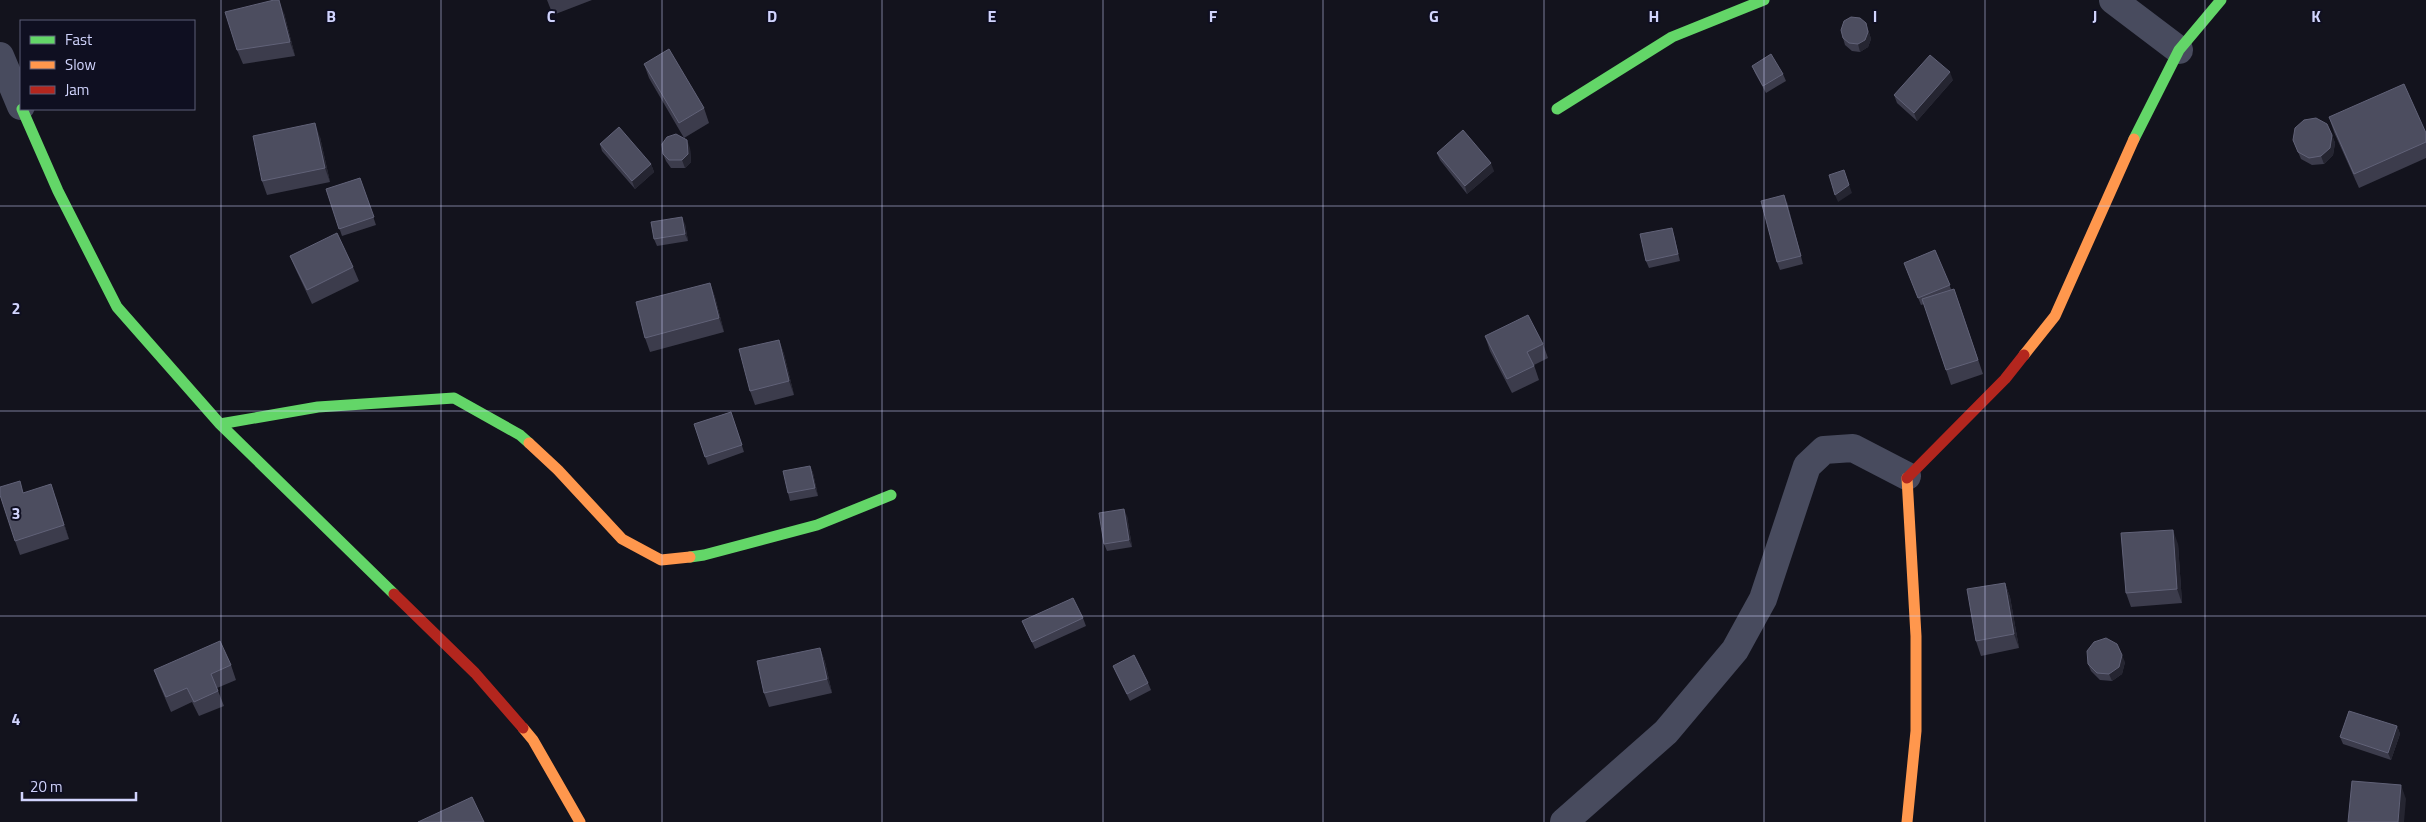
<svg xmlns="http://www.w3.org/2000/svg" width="2426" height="822" viewBox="0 0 2426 822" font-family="'Titillium Web',sans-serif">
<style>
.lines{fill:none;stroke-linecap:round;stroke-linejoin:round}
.street{stroke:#484b5e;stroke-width:28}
.fast{stroke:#63d668;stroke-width:11}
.slow{stroke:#ff974d;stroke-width:11}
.jam{stroke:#b3261e;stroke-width:11}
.wall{fill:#3c3c4c}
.shaded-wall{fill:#252531}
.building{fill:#4c4d5f;stroke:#616278}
.grid{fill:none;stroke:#d1d4fd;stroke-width:1;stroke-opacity:0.55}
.grid-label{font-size:16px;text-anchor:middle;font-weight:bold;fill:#d1d4fd;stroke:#0f0f21;stroke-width:4;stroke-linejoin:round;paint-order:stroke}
</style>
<rect width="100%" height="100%" fill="#13131d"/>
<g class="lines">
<path class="street" d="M 2113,0 L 2179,50
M 0,56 L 21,106
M 1564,822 L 1666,732 L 1735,650 L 1763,599 L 1807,466 L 1824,450 L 1853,448 L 1907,476"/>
<path class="fast" d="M 22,109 L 58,191 L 117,307 L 220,424 L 394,594
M 1557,109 L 1672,37 L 1764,0
M 2134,139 L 2179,50 L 2221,0
M 220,424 L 318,407 L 454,398 L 520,435 L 529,443
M 690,557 L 704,555 L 817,525 L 891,495"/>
<path class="slow" d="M 2024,355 L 2055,316 L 2134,139
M 529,443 L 558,470 L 622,539 L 661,560 L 690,557
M 523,728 L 533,740 L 580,822
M 1907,822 L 1916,731 L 1916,636 L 1907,478"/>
<path class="jam" d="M 1907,478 L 2005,379 L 2024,355
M 394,594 L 475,673 L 523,728"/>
</g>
<path class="wall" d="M 547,0 L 592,0 L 553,15 Z
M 284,13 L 295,56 L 243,64 L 237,50 Z
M 1866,23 L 1871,39 L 1868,47 L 1860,52 L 1852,51 L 1845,45 L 1843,38 Z
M 644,64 L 704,108 L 709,123 L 684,138 L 649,78 Z
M 1752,66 L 1783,74 L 1786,81 L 1766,93 L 1755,73 Z
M 1953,80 L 1917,121 L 1897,103 L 1894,95 Z
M 2329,117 L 2426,133 L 2426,158 L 2359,188 L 2334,132 Z
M 2332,135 L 2335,143 L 2333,155 L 2324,164 L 2312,165 L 2301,159 L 2293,140 Z
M 320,137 L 330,182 L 267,195 L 262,181 Z
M 600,144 L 651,164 L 654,172 L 635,189 L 602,151 Z
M 690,148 L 691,162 L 685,168 L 671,168 L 666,161 L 663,154 Z
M 1437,153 L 1494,171 L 1467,194 L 1440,160 Z
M 360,178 L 376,225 L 342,236 L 326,189 Z
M 1787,202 L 1803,264 L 1780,270 L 1777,262 Z
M 685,224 L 688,241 L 657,246 L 654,239 Z
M 1674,235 L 1680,261 L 1649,268 L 1646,261 Z
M 1935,250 L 1951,289 L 1959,303 L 1983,374 L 1951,385 L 1924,304 L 1921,305 L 1904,263 Z
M 290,256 L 353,267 L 359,281 L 312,304 L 296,270 Z
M 710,283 L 715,297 L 724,332 L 650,352 L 645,338 Z
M 1485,336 L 1543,344 L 1548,358 L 1534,365 L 1539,380 L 1512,393 L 1490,351 Z
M 779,340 L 784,354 L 794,395 L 755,405 L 750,391 Z
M 731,412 L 744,452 L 708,465 L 694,424 Z
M 810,466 L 813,473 L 818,496 L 790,501 L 788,493 Z
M 24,492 L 56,498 L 69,539 L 20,555 L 15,541 Z
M 1127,516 L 1132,547 L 1107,551 L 1104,544 Z
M 2178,544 L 2182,603 L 2131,607 L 2126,593 Z
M 2005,583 L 2010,597 L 2019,648 L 1981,656 L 1976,641 Z
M 1083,618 L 1086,626 L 1035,649 L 1022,621 Z
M 820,648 L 825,662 L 832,693 L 769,707 L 764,693 Z
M 2125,662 L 2122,674 L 2112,681 L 2100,680 L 2091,671 L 2088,664 Z
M 231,665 L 236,680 L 217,688 L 224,706 L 199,716 L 192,702 L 171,712 L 159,684 L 154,670 Z
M 1113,666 L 1148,683 L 1151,690 L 1130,701 L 1116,673 Z
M 2397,726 L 2400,734 L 2391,760 L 2343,744 L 2340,737 Z"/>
<path class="shaded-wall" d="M 279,0 L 284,13 L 295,56 L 290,42 Z
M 1866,23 L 1871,39 L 1868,47 L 1860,52 L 1858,44 Z
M 1950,72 L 1953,80 L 1917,121 L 1914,113 Z
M 315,123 L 320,137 L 330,182 L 325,168 Z
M 2332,135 L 2335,143 L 2333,155 L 2324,164 L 2321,156 Z
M 687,140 L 690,148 L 691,162 L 685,168 L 682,160 Z
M 1491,163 L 1494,171 L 1467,194 L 1465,186 Z
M 651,164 L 654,172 L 635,189 L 632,181 Z
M 1844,170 L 1852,193 L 1838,202 L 1835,195 Z
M 1784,195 L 1787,202 L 1803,264 L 1801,256 Z
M 682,217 L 685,224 L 688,241 L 685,234 Z
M 710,283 L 715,297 L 724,332 L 719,318 Z
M 779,340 L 784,354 L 794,395 L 789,381 Z
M 810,466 L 813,473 L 818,496 L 815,488 Z
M 51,484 L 56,498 L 69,539 L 64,525 Z
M 1124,509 L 1127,516 L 1132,547 L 1129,540 Z
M 2173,530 L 2178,544 L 2182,603 L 2177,589 Z
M 2005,583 L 2010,597 L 2019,648 L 2014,634 Z
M 820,648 L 825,662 L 832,693 L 827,679 Z
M 2122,655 L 2125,662 L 2122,674 L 2112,681 L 2109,674 Z
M 2397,726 L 2400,734 L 2391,760 L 2388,753 Z
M 2401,785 L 2406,799 L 2404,822 L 2398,822 Z"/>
<path class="building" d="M 274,0 L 279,0 L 290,42 L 237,50 L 225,12 Z
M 1851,17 L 1860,18 L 1866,23 L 1868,32 L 1865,40 L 1858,44 L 1849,43 L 1843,38 L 1841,30 L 1844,21 Z
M 669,49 L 704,108 L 679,123 L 644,64 Z
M 1771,54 L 1783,74 L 1763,86 L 1752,66 Z
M 1930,55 L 1950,72 L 1914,113 L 1894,95 Z
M 2404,84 L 2426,133 L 2426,142 L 2354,174 L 2329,117 Z
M 2316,118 L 2327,124 L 2332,135 L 2330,148 L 2321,156 L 2309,158 L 2298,152 L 2293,140 L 2295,128 L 2304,120 Z
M 315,123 L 325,168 L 262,181 L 253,136 Z
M 619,127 L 651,164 L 632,181 L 600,144 Z
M 1463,130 L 1491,163 L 1465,186 L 1437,153 Z
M 676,134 L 687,140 L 688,154 L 682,160 L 669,160 L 663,154 L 662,144 L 667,137 Z
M 1844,170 L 1849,185 L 1835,195 L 1829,175 Z
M 360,178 L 374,217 L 339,229 L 326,189 Z
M 1784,195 L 1801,256 L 1777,262 L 1761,201 Z
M 682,217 L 685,234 L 654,239 L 651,222 Z
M 1672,228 L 1678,254 L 1646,261 L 1640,234 Z
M 337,233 L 353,267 L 307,290 L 290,256 Z
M 1935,250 L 1950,285 L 1918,298 L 1904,263 Z
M 710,283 L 719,318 L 645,338 L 636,302 Z
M 1954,289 L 1978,360 L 1946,370 L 1922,299 Z
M 1528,315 L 1543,344 L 1527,352 L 1534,366 L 1507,379 L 1485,336 Z
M 779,340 L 789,381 L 750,391 L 739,349 Z
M 731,412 L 742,445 L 705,457 L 694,424 Z
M 810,466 L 815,488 L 788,493 L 783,471 Z
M 20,481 L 23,493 L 51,484 L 64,525 L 15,541 L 0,495 L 0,487 Z
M 1124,509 L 1129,540 L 1104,544 L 1099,513 Z
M 2173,530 L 2177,589 L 2126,593 L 2121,533 Z
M 2005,583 L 2014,634 L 1976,641 L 1967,589 Z
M 1073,598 L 1083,618 L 1032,642 L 1022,621 Z
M 2106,638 L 2117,644 L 2122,655 L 2119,667 L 2109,674 L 2097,673 L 2088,664 L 2087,651 L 2094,642 Z
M 220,641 L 231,665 L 211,674 L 218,691 L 194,702 L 187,688 L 166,697 L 154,670 Z
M 820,648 L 827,679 L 764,693 L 757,661 Z
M 1134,655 L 1148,683 L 1127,694 L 1113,666 Z
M 2349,711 L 2397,726 L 2388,753 L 2340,737 Z
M 2352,781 L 2401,785 L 2398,822 L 2348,822 Z
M 472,797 L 484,822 L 418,822 Z"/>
<path class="grid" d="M 221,0 L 221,822M 441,0 L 441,822M 662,0 L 662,822M 882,0 L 882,822M 1103,0 L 1103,822M 1323,0 L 1323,822M 1544,0 L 1544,822M 1764,0 L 1764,822M 1985,0 L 1985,822M 2205,0 L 2205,822M 0,206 L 2426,206M 0,411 L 2426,411M 0,616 L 2426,616"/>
<g class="grid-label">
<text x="331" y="22">B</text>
<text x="551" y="22">C</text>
<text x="772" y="22">D</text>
<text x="992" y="22">E</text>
<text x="1213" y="22">F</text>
<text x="1434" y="22">G</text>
<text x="1654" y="22">H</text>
<text x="1875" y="22">I</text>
<text x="2095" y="22">J</text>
<text x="2316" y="22">K</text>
<text x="16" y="314">2</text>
<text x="16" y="519">3</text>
<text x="16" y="725">4</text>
</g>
<rect x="20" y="20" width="175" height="90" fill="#0f0f21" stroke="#5d5e79"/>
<rect x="30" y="36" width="25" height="8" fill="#63d668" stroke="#5d5e79"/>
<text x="65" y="45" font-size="15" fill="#d1d4fd">Fast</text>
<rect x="30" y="61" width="25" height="8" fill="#ff974d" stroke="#5d5e79"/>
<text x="65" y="70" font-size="15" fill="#d1d4fd">Slow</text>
<rect x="30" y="86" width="25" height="8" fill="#b3261e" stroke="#5d5e79"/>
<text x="65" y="95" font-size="15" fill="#d1d4fd">Jam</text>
<path d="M22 792v8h114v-8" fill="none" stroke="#d1d4fd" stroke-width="2.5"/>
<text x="30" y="792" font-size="15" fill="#d1d4fd" stroke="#0f0f21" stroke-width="4" paint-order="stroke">20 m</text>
</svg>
